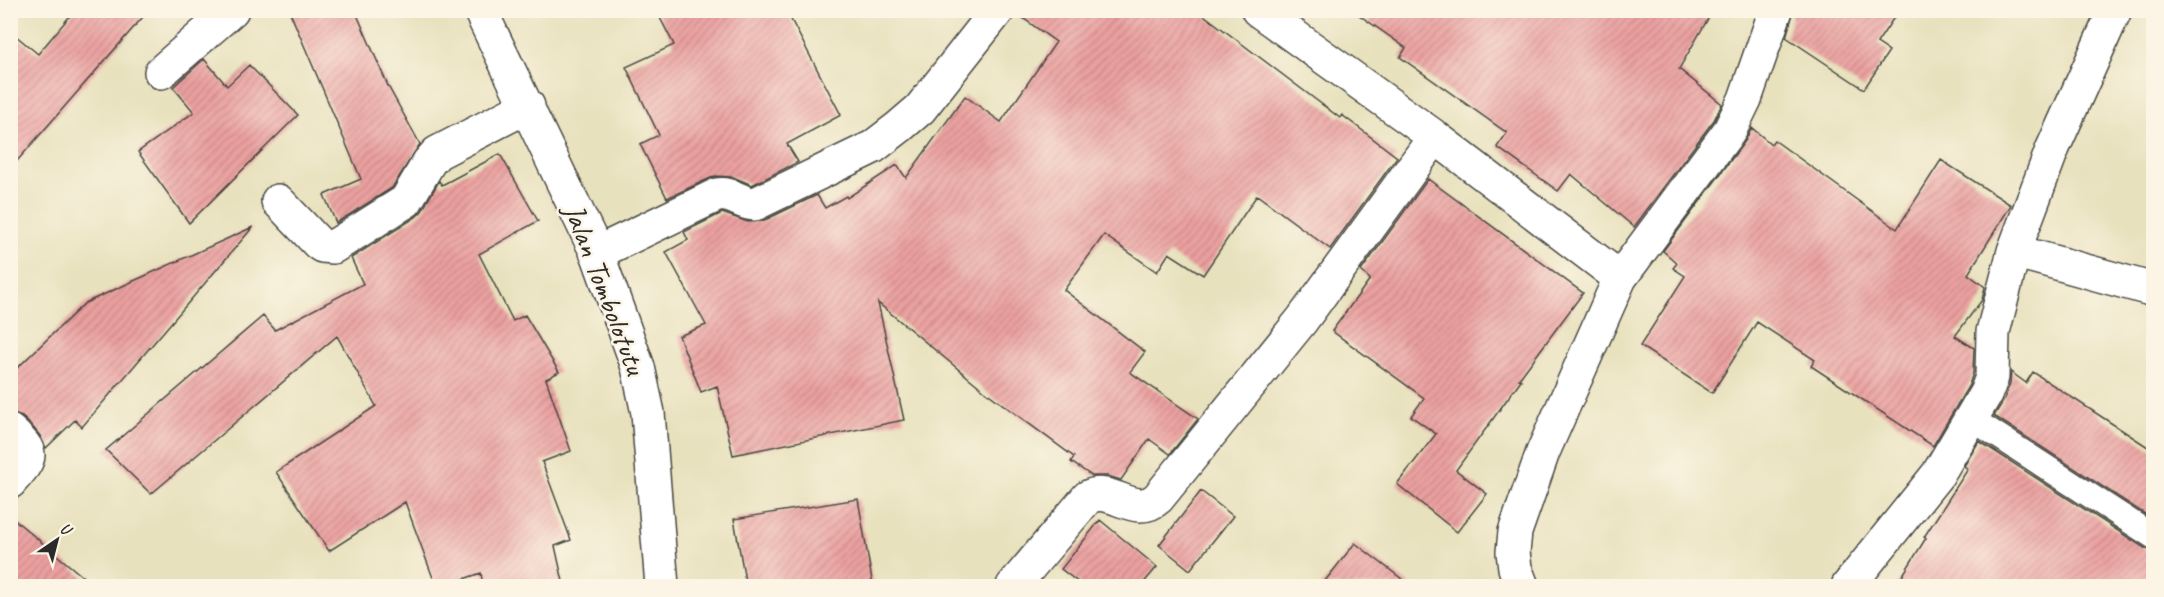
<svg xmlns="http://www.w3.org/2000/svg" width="2164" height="597" viewBox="0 0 2164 597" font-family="Caveat,sans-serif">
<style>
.building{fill:url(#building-hatch)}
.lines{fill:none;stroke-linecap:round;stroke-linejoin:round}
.service-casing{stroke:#474641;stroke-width:27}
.minor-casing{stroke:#474641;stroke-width:36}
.tertiary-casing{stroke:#474641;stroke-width:36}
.service{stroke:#fff;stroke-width:24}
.minor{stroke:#fff;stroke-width:33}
.tertiary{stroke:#fff;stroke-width:33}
.labels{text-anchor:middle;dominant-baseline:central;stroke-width:5;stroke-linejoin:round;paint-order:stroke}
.street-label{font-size:30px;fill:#2b2b2b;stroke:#fcf5e5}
</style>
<defs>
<pattern id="building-hatch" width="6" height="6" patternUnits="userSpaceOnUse" patternTransform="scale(1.5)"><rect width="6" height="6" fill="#eca1a0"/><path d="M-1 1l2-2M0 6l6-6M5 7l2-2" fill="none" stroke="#bf8383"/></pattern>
</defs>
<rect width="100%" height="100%" fill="#fcf5e5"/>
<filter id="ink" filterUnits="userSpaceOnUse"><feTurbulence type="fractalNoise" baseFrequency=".0167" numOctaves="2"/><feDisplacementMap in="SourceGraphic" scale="12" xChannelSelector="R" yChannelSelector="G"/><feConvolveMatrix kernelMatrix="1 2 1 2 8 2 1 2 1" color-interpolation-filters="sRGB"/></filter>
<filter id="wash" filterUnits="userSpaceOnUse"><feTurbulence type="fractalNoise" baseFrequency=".008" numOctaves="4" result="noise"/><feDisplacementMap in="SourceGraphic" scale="24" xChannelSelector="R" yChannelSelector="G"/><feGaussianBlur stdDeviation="1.35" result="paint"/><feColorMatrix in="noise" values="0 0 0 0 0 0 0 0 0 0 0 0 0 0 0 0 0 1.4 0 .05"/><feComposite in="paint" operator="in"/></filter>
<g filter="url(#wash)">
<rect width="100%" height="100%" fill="#e8e1bd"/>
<g id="blocks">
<path class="building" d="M 75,10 L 149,10 L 10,169 L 10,31 L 38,54 Z
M 289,10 L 355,10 L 388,86 L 420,144 L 392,188 L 336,223 L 324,195 L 361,179 Z
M 656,10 L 786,10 L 841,115 L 787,144 L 798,162 L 752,185 L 733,177 L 715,176 L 667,198 L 640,144 L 659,135 L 626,67 L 674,45 Z
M 1016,10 L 1197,10 L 1340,118 L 1342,115 L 1397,157 L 1330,249 L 1257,195 L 1203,275 L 1169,253 L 1157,272 L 1104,235 L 1064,290 L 1145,352 L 1130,372 L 1198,419 L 1170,454 L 1149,439 L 1121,480 L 1107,476 L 1092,476 L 1071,462 L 1074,457 L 986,392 L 878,303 L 904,420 L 733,455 L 717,386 L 701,392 L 679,336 L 706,325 L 666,252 L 688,240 L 684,232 L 722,213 L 748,222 L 763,221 L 817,195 L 825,208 L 846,196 L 847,198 L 897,165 L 906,178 L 965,96 L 1001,122 L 1056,42 L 1016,13 Z
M 1352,10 L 1713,10 L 1679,69 L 1722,104 L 1714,120 L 1634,227 L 1571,174 L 1558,191 L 1497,147 L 1507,133 L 1400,57 L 1406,48 Z
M 1794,10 L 1899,10 L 1877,43 L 1889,51 L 1864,89 L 1786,37 Z
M 204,59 L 227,86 L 249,65 L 298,115 L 189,223 L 138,152 L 194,112 L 173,87 Z
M 1752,128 L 1771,144 L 1774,140 L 1897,229 L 1941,160 L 2011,205 L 1968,274 L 1985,287 L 1982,300 L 1955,336 L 1974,348 L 1973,373 L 1969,385 L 1933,446 L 1811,366 L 1815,360 L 1757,322 L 1712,393 L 1640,346 L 1685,276 L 1673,268 L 1677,263 L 1663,251 L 1745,141 Z
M 500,154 L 538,221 L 479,254 L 513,321 L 525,315 L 559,372 L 546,379 L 571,451 L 542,462 L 571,540 L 555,546 L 564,586 L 483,586 L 481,573 L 443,586 L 436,586 L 405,502 L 329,551 L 276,472 L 376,406 L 337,336 L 151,494 L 106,450 L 263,316 L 275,330 L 363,284 L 351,258 L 416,217 L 422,211 L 439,181 L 442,185 Z
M 1428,179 L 1583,293 L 1519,379 L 1521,380 L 1456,470 L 1487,494 L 1457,532 L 1397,484 L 1436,434 L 1411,416 L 1424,398 L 1332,331 L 1370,279 L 1361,271 Z
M 253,227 L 82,427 L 75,420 L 46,448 L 40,436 L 31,425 L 22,417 L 10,413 L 10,375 L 85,303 Z
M 2011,372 L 2026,383 L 2033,372 L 2154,451 L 2154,520 L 1994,416 L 2004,400 L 2010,383 Z
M 1979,441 L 2146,549 L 2154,551 L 2154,586 L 1896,586 L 1926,538 L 1924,537 L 1968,469 L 1964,466 Z
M 1201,491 L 1233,516 L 1190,570 L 1159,545 Z
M 858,499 L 873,586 L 746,586 L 734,519 Z
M 10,516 L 94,586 L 10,586 Z
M 1100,520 L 1157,567 L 1141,586 L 1083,586 L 1061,569 Z
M 1355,543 L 1411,586 L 1321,586 Z"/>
</g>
</g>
<g filter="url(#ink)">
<use href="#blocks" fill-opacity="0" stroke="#474641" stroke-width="1.5"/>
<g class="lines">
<defs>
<path id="service" d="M 1972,419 L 2154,537"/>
<path id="minor" d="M 1258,10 L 1435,137 L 1620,278
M 161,72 L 232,10
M 278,201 L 318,243 L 322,246 L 333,247 L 406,201 L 429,162 L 437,153 L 528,106
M 2014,251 L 2154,290
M 597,253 L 717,195 C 732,192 741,204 755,204 L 873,147 L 899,127 L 920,109 L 998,10
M 10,431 C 36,454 32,457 10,482
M 1013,586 L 1088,497 C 1112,485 1135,519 1158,498 L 1302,320 L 1435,137
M 1522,586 L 1515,568 L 1513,552 L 1515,532 L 1543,452 L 1620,278 L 1730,130 L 1745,99 L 1776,10
M 1848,586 L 1938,474 L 1986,393 L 1992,377 L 1993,332 L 2014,251 L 2052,150 L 2115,10"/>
<path id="tertiary" d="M 480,10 L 597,253 L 638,367 L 648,413 L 662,586"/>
</defs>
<use href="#service" class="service-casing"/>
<use href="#minor" class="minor-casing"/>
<use href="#tertiary" class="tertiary-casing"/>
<use href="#service" class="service"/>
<use href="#minor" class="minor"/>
<use href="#tertiary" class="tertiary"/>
</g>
</g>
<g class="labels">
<g class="street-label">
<text transform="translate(605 289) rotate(69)">Jalan Tombolotutu</text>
</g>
</g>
<rect width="2164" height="597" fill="none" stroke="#fcf5e5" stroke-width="36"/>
<g transform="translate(57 540) rotate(35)" stroke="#fcf5e5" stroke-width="4.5" paint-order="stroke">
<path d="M0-4.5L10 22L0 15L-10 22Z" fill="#2b2b2b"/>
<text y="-9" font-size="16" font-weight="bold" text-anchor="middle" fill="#2b2b2b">U</text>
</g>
</svg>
